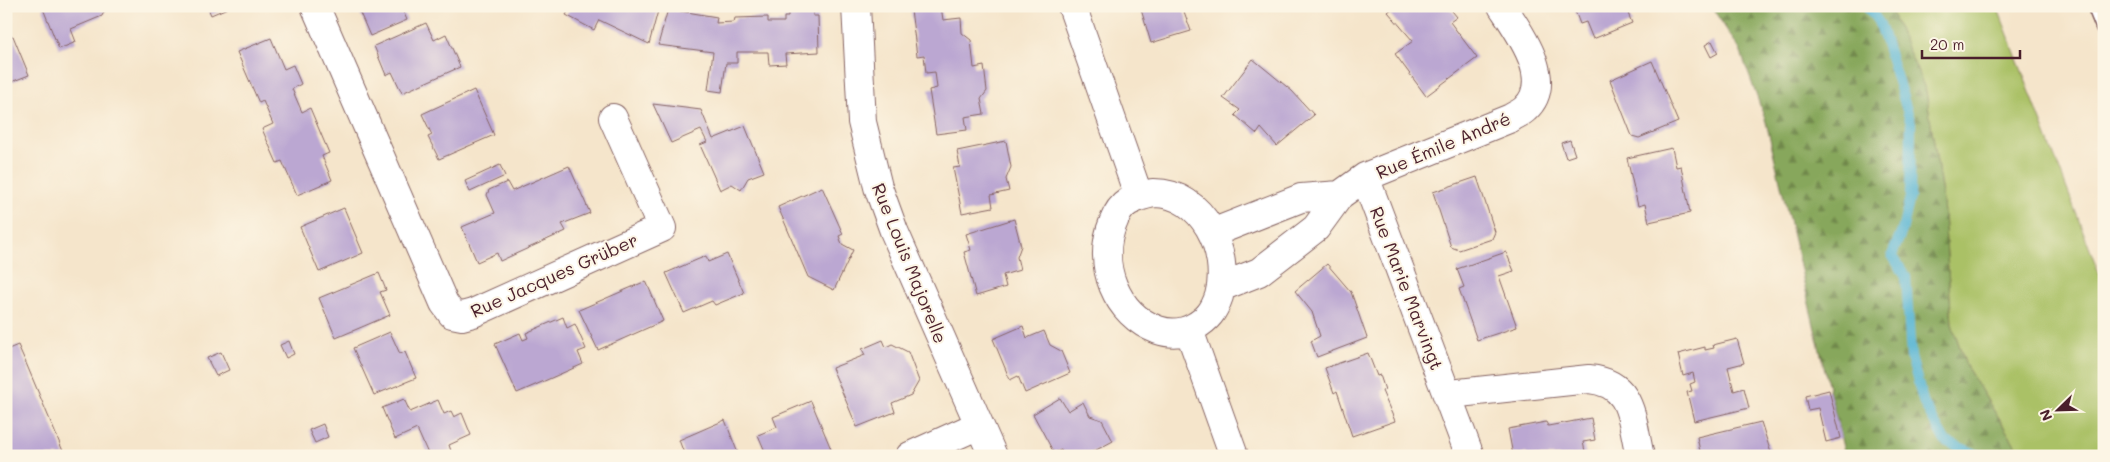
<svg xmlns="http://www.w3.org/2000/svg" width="2110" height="462" viewBox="0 0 2110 462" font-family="Mali,sans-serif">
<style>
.grass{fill:#aac166;stroke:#7a7048}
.forest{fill:url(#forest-firs);stroke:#686343}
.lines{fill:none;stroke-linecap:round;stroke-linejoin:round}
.stream{stroke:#54b4d3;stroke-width:10}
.building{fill:#bba7d2}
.lane-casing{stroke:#866463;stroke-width:18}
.street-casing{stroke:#866463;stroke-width:30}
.lane{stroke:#fff;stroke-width:15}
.street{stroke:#fff;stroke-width:28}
.labels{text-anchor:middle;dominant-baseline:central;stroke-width:4;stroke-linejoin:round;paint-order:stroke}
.street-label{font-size:18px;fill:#4a1f2b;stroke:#fcf5e5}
</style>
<defs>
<pattern id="forest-firs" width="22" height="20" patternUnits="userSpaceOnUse" patternTransform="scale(1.25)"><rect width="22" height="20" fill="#87a75b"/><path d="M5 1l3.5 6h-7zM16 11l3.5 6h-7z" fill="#70874b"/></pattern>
</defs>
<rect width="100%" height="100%" fill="#fcf5e5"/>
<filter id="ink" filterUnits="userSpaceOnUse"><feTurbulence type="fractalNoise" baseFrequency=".02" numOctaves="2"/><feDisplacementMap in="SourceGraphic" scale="10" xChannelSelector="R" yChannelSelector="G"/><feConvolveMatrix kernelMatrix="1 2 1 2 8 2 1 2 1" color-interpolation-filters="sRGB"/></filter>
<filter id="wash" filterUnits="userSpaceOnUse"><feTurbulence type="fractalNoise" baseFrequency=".0096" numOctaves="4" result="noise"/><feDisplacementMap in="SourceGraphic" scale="20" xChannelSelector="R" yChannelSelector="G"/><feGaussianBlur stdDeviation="1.12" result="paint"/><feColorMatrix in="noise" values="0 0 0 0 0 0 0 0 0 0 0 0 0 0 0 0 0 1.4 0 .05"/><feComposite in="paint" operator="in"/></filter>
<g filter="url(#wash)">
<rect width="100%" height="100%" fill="#f5e5cb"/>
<path class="grass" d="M 1889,6 L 1997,6 L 2104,286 L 2104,456 L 2022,456 L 1966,366 L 1952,324 L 1943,201 L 1926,92 Z"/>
<path class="forest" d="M 1711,6 L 1889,6 L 1926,91 L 1943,201 L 1952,324 L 1966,366 L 2022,456 L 1845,456 L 1766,122 L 1740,50 Z"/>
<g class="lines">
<path class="stream" d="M 1867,6 L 1880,24 L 1911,123 L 1910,197 L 1902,231 L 1892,255 L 1906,277 L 1911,357 L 1924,404 L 1945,441 L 1981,456"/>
</g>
<g id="blocks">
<path class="building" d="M 42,6 L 107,6 L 102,16 L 71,29 L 76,42 L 59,49 Z
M 207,6 L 232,6 L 211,15 Z
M 357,6 L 401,6 L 407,20 L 370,36 Z
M 571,6 L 656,6 L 659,7 L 649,44 L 599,20 L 594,30 L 566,15 Z
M 941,6 L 943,20 L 961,18 L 962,33 L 971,40 L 974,68 L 984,66 L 987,91 L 981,99 L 984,114 L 965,117 L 967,130 L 936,134 L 929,90 L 937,88 L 935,72 L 926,73 L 924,55 L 917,56 L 911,10 Z
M 1140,6 L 1182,6 L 1191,31 L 1151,43 Z
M 1395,6 L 1448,6 L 1457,17 L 1450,22 L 1477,58 L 1426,96 L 1395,54 L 1413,41 L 1388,12 Z
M 1573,6 L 1625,6 L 1632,23 L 1593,39 L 1586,22 L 1580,24 Z
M 813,8 L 813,16 L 818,16 L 819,52 L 785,54 L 786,64 L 769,65 L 768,52 L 737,52 L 737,63 L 726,63 L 722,92 L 708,90 L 713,52 L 658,45 L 668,9 L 717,17 L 716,23 L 734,22 L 735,18 L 768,17 L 768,22 L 784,22 L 784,17 L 788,17 L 788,9 Z
M 426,23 L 434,40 L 446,34 L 460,67 L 402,93 L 392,72 L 386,75 L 374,46 Z
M 13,36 L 29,75 L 6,84 L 6,38 Z
M 271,38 L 284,69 L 293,65 L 301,84 L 292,89 L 302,112 L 310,108 L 329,153 L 322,156 L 332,180 L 297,195 L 282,161 L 277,163 L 262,129 L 273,124 L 263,101 L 259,103 L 237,52 Z
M 1712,41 L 1718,53 L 1711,57 L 1705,45 Z
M 1253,59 L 1292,91 L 1314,115 L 1277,146 L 1261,128 L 1257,134 L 1235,115 L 1240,110 L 1223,98 Z
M 1652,61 L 1678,122 L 1639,138 L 1632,136 L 1610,80 Z
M 474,90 L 494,135 L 439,159 L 428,137 L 432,135 L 422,114 Z
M 653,104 L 701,110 L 713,139 L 745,126 L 764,172 L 748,178 L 741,190 L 732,184 L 720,190 L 700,145 L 707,142 L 701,130 L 671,143 Z
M 1570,140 L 1575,155 L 1566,158 L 1561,143 Z
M 1006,141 L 1011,167 L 1006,179 L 1009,191 L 991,195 L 993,207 L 962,213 L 953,168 L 960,167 L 957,151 Z
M 1672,148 L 1676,167 L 1681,166 L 1690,213 L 1649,222 L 1645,204 L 1638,206 L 1627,158 Z
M 500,165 L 505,176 L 470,192 L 465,181 Z
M 569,166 L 590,213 L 562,224 L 566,231 L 500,261 L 497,253 L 477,262 L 462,227 L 495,213 L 487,195 L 489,190 L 507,182 L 512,191 Z
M 1477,177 L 1495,232 L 1492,239 L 1459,250 L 1451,247 L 1433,192 Z
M 822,187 L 843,234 L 839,236 L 842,244 L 853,250 L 834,290 L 808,277 L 778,207 Z
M 344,208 L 363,253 L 319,272 L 300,227 Z
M 1014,219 L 1021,246 L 1017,257 L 1020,270 L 1003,275 L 1006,287 L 976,296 L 964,252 L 971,250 L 966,234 Z
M 1506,252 L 1514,271 L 1499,276 L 1517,327 L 1477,340 L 1459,289 L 1464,287 L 1457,269 Z
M 727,254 L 744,293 L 715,305 L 712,301 L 684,313 L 666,273 L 706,256 L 708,262 Z
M 1327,264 L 1351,292 L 1367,338 L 1317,357 L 1311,341 L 1320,336 L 1312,312 L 1295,291 Z
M 379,273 L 386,290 L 380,292 L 390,315 L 336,338 L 319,298 Z
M 646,281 L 663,321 L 598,350 L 579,310 Z
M 563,317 L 567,328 L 575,324 L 586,349 L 578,352 L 583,364 L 517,393 L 495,344 L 520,333 L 523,340 L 528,338 L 526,333 Z
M 1023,326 L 1027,338 L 1044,331 L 1050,345 L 1061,351 L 1070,373 L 1025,393 L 1018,376 L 1010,380 L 993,339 Z
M 390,332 L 400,354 L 405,352 L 416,378 L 374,395 L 353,348 Z
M 1737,339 L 1744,363 L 1728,367 L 1734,391 L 1744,388 L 1749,408 L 1694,421 L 1687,392 L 1692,391 L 1690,384 L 1695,382 L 1693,373 L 1683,376 L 1678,354 L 1705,347 L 1705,350 L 1714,348 L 1713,345 Z
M 883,340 L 886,347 L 892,344 L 908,352 L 919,381 L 911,395 L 892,403 L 895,412 L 857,427 L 832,368 L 865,355 L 862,349 Z
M 289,341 L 294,354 L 286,358 L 280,345 Z
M 18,345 L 26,363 L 65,456 L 7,456 L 6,350 Z
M 221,352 L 229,370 L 216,376 L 207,358 Z
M 1368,353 L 1377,376 L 1380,375 L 1385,390 L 1382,391 L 1395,421 L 1352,436 L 1337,391 L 1334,393 L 1325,368 Z
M 1829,390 L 1841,438 L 1826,442 L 1818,408 L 1808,410 L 1805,396 Z
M 1060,398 L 1068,411 L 1083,402 L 1090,416 L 1102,420 L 1113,441 L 1085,456 L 1064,456 L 1061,450 L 1054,453 L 1033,414 Z
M 404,399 L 410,412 L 438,400 L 444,414 L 451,411 L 454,417 L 462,413 L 471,435 L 449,445 L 451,451 L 441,456 L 429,456 L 417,429 L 395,439 L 382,408 Z
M 811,401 L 831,449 L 814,456 L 805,456 L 803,451 L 793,456 L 767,456 L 758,435 L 777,427 L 773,417 Z
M 1591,418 L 1595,440 L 1583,442 L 1586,456 L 1527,456 L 1526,453 L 1513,455 L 1508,429 L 1546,422 L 1548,426 Z
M 725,420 L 739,456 L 685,456 L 679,440 Z
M 1761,422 L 1772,456 L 1701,456 L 1697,437 Z
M 323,424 L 328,437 L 315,443 L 309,430 Z"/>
</g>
</g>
<g filter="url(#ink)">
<use href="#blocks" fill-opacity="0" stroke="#866463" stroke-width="1"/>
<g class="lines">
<defs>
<path id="lane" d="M 2095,6 L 2104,28"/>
<path id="street" d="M 315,6 L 444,303 L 452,314 L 462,316 L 473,313 L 662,228 L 613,118
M 856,6 L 862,122 L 878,187 L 894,231 L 993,456
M 1072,6 L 1139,197
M 1365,177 L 1470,456
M 1153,193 C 1203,192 1231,252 1219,296 C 1214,311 1208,319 1194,327 C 1182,334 1170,334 1158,330 C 1116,315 1096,264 1113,223 C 1116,215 1120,207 1128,202 C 1136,197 1144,195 1153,193 Z
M 1212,233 L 1301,198 L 1340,195
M 1221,287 L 1259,272 L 1316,228 L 1340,195 L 1365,177 L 1511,118 C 1515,115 1521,113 1525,109 C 1556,81 1519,32 1502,6
M 1189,330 L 1234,456
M 1448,398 L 1459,393 L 1589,379 C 1634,383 1631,420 1640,456
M 910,456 L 979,425"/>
</defs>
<use href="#lane" class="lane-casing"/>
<use href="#street" class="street-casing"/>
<use href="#lane" class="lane"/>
<use href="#street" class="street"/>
</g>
</g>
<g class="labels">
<g class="street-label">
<text transform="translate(1443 145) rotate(-23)">Rue Émile André</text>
<text transform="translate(910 263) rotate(68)">Rue Louis Majorelle</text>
<text transform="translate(554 275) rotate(-24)">Rue Jacques Grüber</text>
<text transform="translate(1407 288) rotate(69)">Rue Marie Marvingt</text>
</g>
</g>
<rect width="2110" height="462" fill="none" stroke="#fcf5e5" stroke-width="25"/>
<g transform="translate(2058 410) rotate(247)" stroke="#fcf5e5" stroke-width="4" paint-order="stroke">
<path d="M0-4L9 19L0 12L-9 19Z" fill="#4a1f2b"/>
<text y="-8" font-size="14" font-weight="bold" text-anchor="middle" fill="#4a1f2b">N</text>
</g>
<path d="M1922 50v8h98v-8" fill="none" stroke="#4a1f2b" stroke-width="2.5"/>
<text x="1930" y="50" font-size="15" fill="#4a1f2b" stroke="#fcf5e5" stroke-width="4" paint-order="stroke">20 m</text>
</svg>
